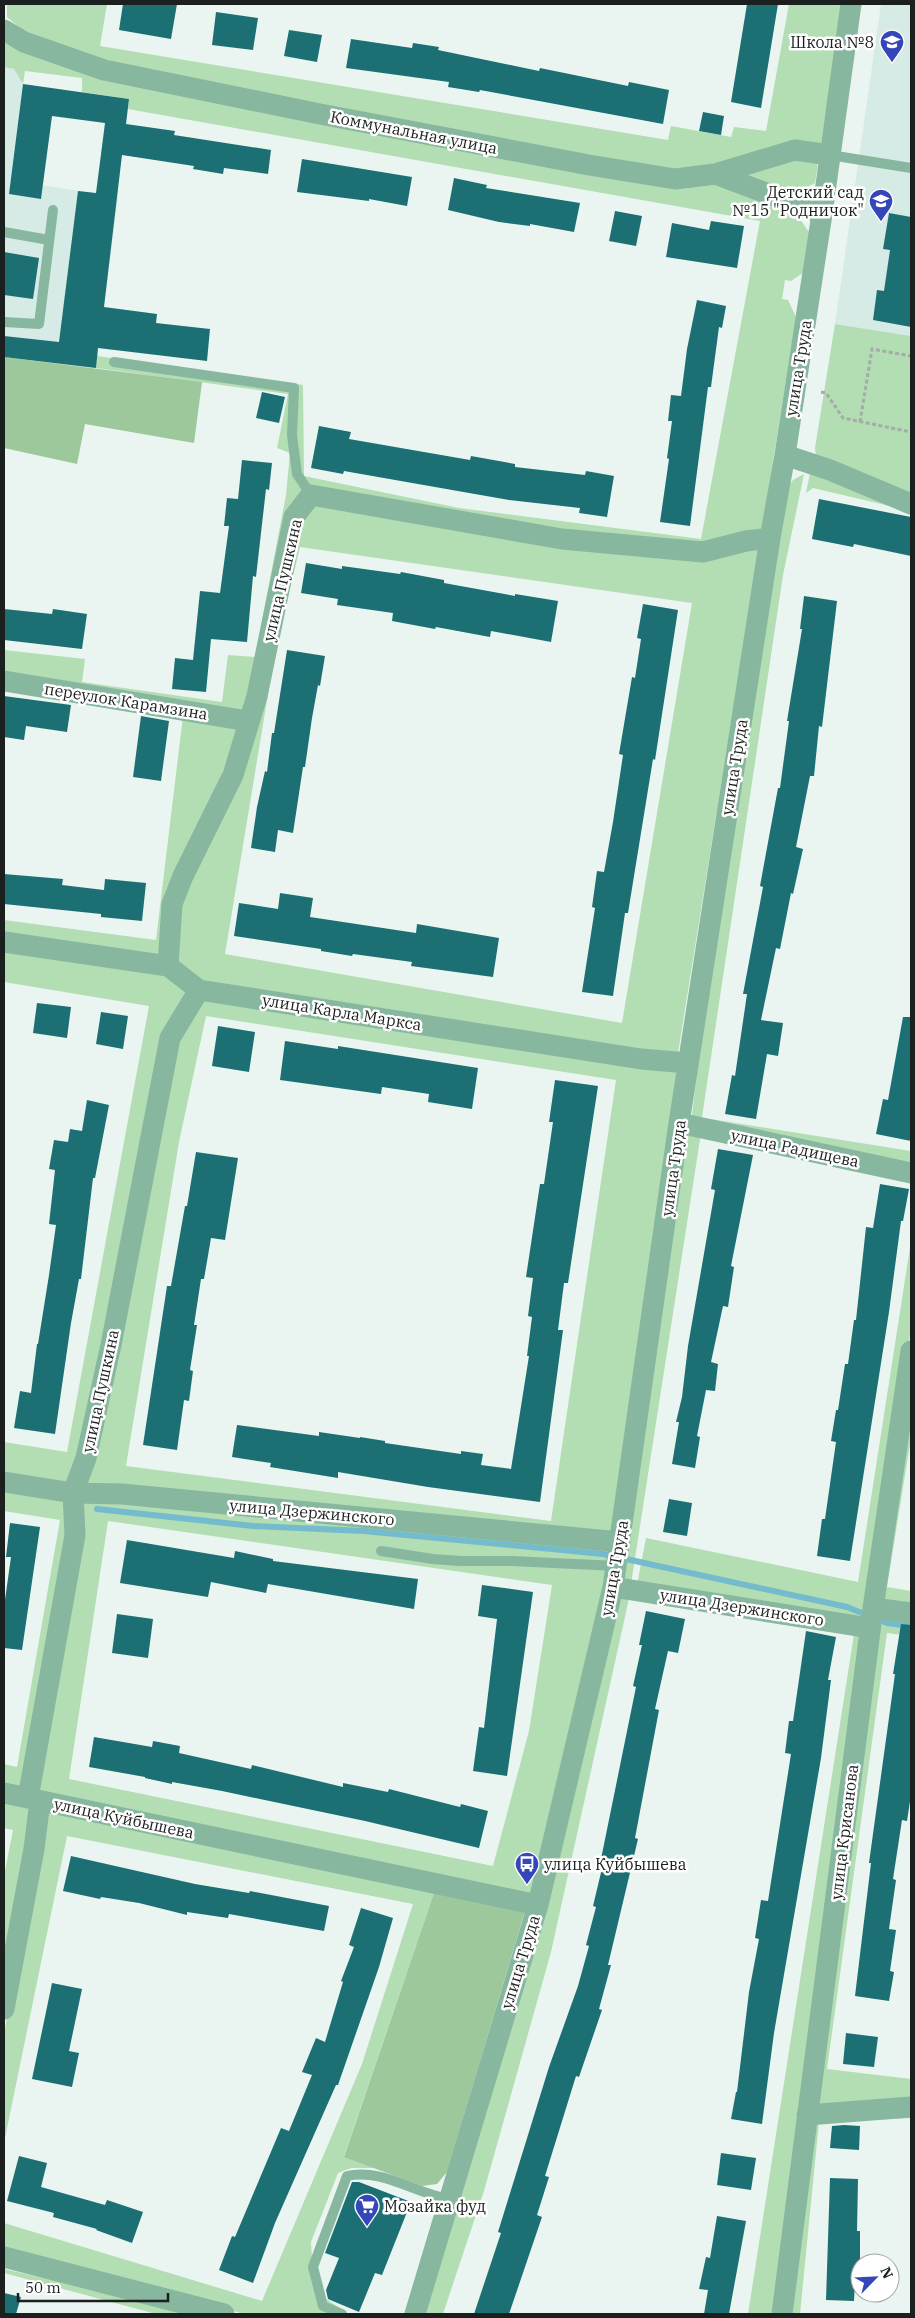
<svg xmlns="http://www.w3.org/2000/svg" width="915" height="2318" viewBox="0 0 915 2318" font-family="'IBM Plex Serif',serif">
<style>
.built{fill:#d6ebe6}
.green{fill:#b3ddb2;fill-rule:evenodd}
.forest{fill:#9dc89c}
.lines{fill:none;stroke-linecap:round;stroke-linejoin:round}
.stream{stroke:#74bbce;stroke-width:6}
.building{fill:#1c7073}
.path{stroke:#a4acaa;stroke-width:3;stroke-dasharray:4 2.5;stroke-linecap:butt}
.service{stroke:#88b79f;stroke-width:10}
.minor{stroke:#88b79f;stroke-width:21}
.labels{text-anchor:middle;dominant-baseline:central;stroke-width:5;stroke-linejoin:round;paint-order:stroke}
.poi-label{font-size:16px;fill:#1b1f1e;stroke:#fff;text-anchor:end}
.street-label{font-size:16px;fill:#1b1f1e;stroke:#fff}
</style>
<rect width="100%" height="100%" fill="#eaf5f2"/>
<path class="built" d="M 881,4 L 911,4 L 911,336 L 835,324 Z
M 4,67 L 14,69 L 23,84 L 9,194 L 41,199 L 42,185 L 118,197 L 96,368 L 4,357 Z"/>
<path class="green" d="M 7,4 L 107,4 L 100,46 L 668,140 L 671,126 L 731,137 L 734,127 L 766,131 L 789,4 L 842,4 L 815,183 L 793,195 L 104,64 L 26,33 L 7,17 Z
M 4,42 L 714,181 L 793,209 L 809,232 L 803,273 L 791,281 L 785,280 L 782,299 L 788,300 L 796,317 L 762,531 L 702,547 L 561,534 L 307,494 L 245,713 L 4,677 L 4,650 L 85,659 L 82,682 L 222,702 L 228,655 L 255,657 L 286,495 L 290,453 L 277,448 L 288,394 L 96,368 L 97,356 L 303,385 L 304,476 L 459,508 L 701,539 L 760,221 L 128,109 L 129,99 L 82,92 L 82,78 L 25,71 L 23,84 L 14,69 L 4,67 Z
M 835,324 L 911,336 L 911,496 L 816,457 L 815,448 Z
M 810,473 L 911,511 L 813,488 L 806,493 Z
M 804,474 L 783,575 L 701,1124 L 692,1115 L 698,1064 L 788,487 L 793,480 Z
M 315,501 L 559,543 L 759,548 L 678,1053 L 663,1054 L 204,984 L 174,962 L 177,907 L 236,783 L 294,534 ZM 300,547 L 692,603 L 622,1023 L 225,954 L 275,652 Z
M 183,716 L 243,724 L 179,875 L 164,961 L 4,939 L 4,920 L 156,940 Z
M 4,944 L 164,972 L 185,988 L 188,996 L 71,1483 L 4,1476 L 4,1442 L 67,1452 L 149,1006 L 4,982 Z
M 205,997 L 677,1072 L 613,1532 L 86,1489 L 175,1039 ZM 206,1016 L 616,1080 L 551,1521 L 126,1466 L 179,1142 Z
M 710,1119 L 911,1151 L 911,1168 Z
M 701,1133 L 631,1584 L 623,1579 L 687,1136 Z
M 911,1241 L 911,1328 L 867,1622 L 637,1585 L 646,1538 L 858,1582 Z
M 911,1377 L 911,1438 L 887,1587 L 911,1591 L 911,1607 L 878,1603 Z
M 4,1487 L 65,1497 L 72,1535 L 21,1789 L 4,1785 L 4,1764 L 17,1767 L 60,1520 L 4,1511 Z
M 123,1497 L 604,1544 L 611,1549 L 610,1561 L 605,1563 L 512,1558 L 432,1556 L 379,1547 L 378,1552 L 432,1562 L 460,1564 L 511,1564 L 604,1568 L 608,1572 L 538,1886 L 530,1893 L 521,1895 L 38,1793 L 35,1783 L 79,1535 L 79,1501 L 85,1499 ZM 108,1521 L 552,1585 L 529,1731 L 493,1866 L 69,1779 Z
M 630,1594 L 551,1952 L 484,2191 L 443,2314 L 424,2314 L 620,1595 Z
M 876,1614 L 911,1618 L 911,1636 L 887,1633 L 827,2069 L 911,2079 L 911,2102 L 813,2107 Z
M 865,1632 L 776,2314 L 748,2314 L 854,1634 Z
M 4,1802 L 34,1809 L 4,1986 L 4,1876 L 13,1830 L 4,1828 Z
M 45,1810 L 435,1890 L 344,2156 L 375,2168 L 351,2168 L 338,2173 L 311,2242 L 313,2274 L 323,2297 L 349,2314 L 245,2314 L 4,2252 L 4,2223 L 262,2301 L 362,2064 L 413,1904 L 67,1836 L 4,2143 L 4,2034 Z
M 911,2112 L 911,2118 L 819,2122 L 800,2314 L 790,2314 L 815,2120 Z
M 4,2269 L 203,2314 L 156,2314 L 4,2273 Z"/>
<path class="forest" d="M 4,357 L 202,382 L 194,443 L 85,424 L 77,464 L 4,448 Z
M 435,1890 L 525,1911 L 447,2172 L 437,2184 L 422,2186 L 344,2157 Z"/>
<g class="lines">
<path class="stream" d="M 97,1509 L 253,1526 L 364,1531 L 603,1554 L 847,1607 L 887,1623 L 911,1626"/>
</g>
<path class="building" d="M 123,4 L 177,4 L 171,39 L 119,30 Z
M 747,4 L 778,4 L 761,108 L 731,102 Z
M 216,12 L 258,18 L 253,50 L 212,45 Z
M 289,30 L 322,35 L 317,62 L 284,56 Z
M 351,39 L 412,48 L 413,43 L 439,47 L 438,50 L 539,71 L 540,68 L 628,86 L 629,82 L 669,90 L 663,124 L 480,90 L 479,92 L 448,87 L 449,82 L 346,68 Z
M 23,84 L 129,99 L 126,124 L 175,131 L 174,135 L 271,150 L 268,174 L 224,168 L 223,174 L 193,169 L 194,166 L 122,155 L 104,307 L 157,314 L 156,323 L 210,329 L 207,361 L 98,348 L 96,368 L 4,357 L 4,336 L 59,342 L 78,191 L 96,193 L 105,123 L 52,116 L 41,199 L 9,194 Z
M 703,112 L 724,116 L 721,135 L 699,131 Z
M 302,159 L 412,177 L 407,206 L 369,199 L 369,201 L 297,192 Z
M 454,178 L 487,185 L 486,188 L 580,203 L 574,232 L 530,224 L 530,226 L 499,222 L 448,210 Z
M 615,211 L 642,216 L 636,246 L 609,241 Z
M 889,213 L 911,217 L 911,327 L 873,320 L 877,290 L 884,291 L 890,250 L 883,249 Z
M 711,221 L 744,226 L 737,268 L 666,257 L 672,223 L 709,230 Z
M 4,252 L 39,258 L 33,299 L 4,295 Z
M 697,300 L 726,306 L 722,328 L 719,327 L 711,387 L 708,387 L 690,526 L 660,522 L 669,459 L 667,458 L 672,421 L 668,421 L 671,395 L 681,396 L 687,349 Z
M 262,392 L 285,397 L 279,423 L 256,418 Z
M 319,426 L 351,432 L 349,439 L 470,460 L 471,456 L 515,464 L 515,467 L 585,475 L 586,471 L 614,476 L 607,517 L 579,513 L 580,508 L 509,500 L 344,471 L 343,474 L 311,468 Z
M 242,460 L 272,463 L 269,490 L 266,489 L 256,577 L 253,576 L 247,642 L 211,639 L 206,692 L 172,689 L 175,658 L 193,660 L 200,591 L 220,593 L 229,526 L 224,526 L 227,498 L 238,499 Z
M 819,499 L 911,517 L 911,556 L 854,544 L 853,547 L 812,539 Z
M 306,563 L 342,569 L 342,566 L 400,574 L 401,572 L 444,580 L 444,583 L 515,596 L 515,594 L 558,601 L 551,642 L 491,631 L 490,637 L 436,627 L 435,629 L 392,621 L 393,613 L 337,605 L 338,599 L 301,593 Z
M 804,596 L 837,601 L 822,727 L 819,726 L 814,776 L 810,776 L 796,847 L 803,849 L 793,894 L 791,893 L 780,949 L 776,948 L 761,1020 L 783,1023 L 778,1056 L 767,1054 L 756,1119 L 725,1114 L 732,1075 L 735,1076 L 747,994 L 743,994 L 763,887 L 760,886 L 778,788 L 780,788 L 789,721 L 787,721 L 802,629 L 800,629 Z
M 643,604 L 678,610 L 655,760 L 653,759 L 628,913 L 625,913 L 613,996 L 582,992 L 595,908 L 592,907 L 597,871 L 604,872 L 613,822 L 623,755 L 619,754 L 632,677 L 635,678 L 641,639 L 637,638 Z
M 4,609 L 52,614 L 53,609 L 87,614 L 82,649 L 4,640 Z
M 287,650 L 325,656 L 320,686 L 318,685 L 312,718 L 305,767 L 303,767 L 293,833 L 278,830 L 275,852 L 251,848 L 257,807 L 265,771 L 267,772 L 272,733 L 274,733 Z
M 4,696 L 71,705 L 67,732 L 26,726 L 24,740 L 4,737 Z
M 141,716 L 169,721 L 161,781 L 133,777 Z
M 4,874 L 63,879 L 62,885 L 104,890 L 105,879 L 146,883 L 142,921 L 101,917 L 101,914 L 4,904 Z
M 280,893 L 313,898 L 310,917 L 416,933 L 417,924 L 499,938 L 493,977 L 411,966 L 412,962 L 353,954 L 352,956 L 321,951 L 321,949 L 234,936 L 239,903 L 278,909 Z
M 37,1003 L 71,1007 L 67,1038 L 33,1033 Z
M 101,1012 L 128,1016 L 123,1049 L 96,1044 Z
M 903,1017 L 911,1017 L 911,1141 L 876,1134 L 883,1099 L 888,1100 Z
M 218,1026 L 255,1032 L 249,1072 L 212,1066 Z
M 285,1041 L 338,1049 L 338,1046 L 478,1068 L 472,1109 L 428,1102 L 429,1094 L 382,1087 L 381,1094 L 280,1080 Z
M 555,1080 L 598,1086 L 568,1283 L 564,1283 L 558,1330 L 563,1330 L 540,1502 L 428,1487 L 338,1472 L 338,1478 L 270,1467 L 271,1463 L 232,1457 L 237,1425 L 319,1436 L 319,1432 L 360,1438 L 360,1437 L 385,1441 L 385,1443 L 461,1454 L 461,1451 L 483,1454 L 481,1465 L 511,1469 L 529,1356 L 527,1356 L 532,1317 L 528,1316 L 533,1278 L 526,1277 L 540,1184 L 544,1184 L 553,1122 L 549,1122 Z
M 87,1100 L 109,1105 L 95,1178 L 93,1178 L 81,1279 L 79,1279 L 71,1323 L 55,1434 L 14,1428 L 20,1391 L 31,1393 L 37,1344 L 38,1344 L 49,1275 L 56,1225 L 49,1224 L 55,1170 L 49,1169 L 54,1140 L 68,1142 L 70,1129 L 82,1131 Z
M 718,1149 L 753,1155 L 731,1266 L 734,1267 L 728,1307 L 723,1306 L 711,1362 L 718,1364 L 715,1391 L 706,1390 L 697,1436 L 700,1437 L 695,1468 L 672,1464 L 679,1422 L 676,1422 L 682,1397 L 688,1346 L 715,1190 L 711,1189 Z
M 196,1152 L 238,1158 L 225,1240 L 211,1238 L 204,1279 L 201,1279 L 194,1325 L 197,1325 L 190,1370 L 193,1371 L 189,1401 L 184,1400 L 177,1450 L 143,1445 L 167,1286 L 171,1286 L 185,1206 L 187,1206 Z
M 880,1184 L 909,1189 L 903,1221 L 901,1221 L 889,1312 L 850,1561 L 817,1556 L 822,1519 L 825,1519 L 836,1442 L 831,1441 L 836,1410 L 838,1410 L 845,1364 L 848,1364 L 854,1320 L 856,1320 L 866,1227 L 873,1228 Z
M 669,1499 L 692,1503 L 687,1536 L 663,1532 Z
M 10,1523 L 40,1527 L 22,1650 L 4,1648 L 4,1607 L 11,1557 L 6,1557 Z
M 127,1540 L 234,1558 L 235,1551 L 273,1559 L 273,1561 L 418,1579 L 414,1609 L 268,1584 L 266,1593 L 211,1582 L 208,1597 L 120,1583 Z
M 482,1585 L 533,1592 L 507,1776 L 473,1771 L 479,1727 L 484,1728 L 497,1619 L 478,1616 Z
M 646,1611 L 685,1619 L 678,1653 L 668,1651 L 655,1709 L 659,1710 L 635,1838 L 638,1839 L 608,1965 L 611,1965 L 599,2009 L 602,2010 L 579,2077 L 576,2076 L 545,2176 L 549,2177 L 537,2215 L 542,2217 L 509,2314 L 474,2314 L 501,2233 L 498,2232 L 549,2067 L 578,1986 L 589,1946 L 586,1945 L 596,1907 L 593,1906 L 604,1860 L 601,1859 L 636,1687 L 633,1686 L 642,1645 L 639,1645 Z
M 117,1614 L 153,1619 L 148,1658 L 112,1653 Z
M 901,1624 L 911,1625 L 911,1795 L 907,1821 L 902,1820 L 893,1879 L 896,1880 L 889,1929 L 896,1930 L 890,1971 L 894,1972 L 889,2001 L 855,1996 L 871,1863 L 869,1863 L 895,1674 L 893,1674 Z
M 806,1631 L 836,1637 L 828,1680 L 831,1680 L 821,1758 L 774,2033 L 762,2124 L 731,2119 L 736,2092 L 737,2092 L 749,1992 L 759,1939 L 755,1938 L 761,1900 L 768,1901 L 791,1754 L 785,1753 L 789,1721 L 793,1721 Z
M 94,1737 L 152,1747 L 153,1741 L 180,1746 L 179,1753 L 251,1769 L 252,1765 L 343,1787 L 343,1783 L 388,1792 L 389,1789 L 460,1807 L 461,1804 L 488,1811 L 479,1848 L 365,1821 L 222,1791 L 172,1782 L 172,1784 L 145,1778 L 145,1777 L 89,1767 Z
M 71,1856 L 195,1884 L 249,1893 L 250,1891 L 329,1906 L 324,1931 L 229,1914 L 228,1918 L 187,1912 L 187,1915 L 139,1903 L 101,1897 L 100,1899 L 63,1891 Z
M 361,1908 L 393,1918 L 379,1967 L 338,2085 L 336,2085 L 275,2223 L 253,2283 L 219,2270 L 232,2236 L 235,2237 L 281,2128 L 289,2131 L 312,2075 L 302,2072 L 316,2038 L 325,2042 L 343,1982 L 341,1981 L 354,1947 L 349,1945 Z
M 52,1983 L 82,1989 L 69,2051 L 79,2053 L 72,2087 L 32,2079 Z
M 846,2033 L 878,2037 L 874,2067 L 843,2064 Z
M 844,2125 L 860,2126 L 859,2150 L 830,2148 L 832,2126 Z
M 721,2153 L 756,2158 L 751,2190 L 717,2185 Z
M 19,2156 L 47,2163 L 41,2187 L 105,2205 L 107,2200 L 143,2212 L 132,2243 L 96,2230 L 97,2229 L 53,2217 L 54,2213 L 7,2201 Z
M 830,2178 L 858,2179 L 857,2231 L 860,2231 L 860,2263 L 856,2263 L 854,2301 L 826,2300 Z
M 352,2182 L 359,2182 L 411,2202 L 382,2275 L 375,2273 L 359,2312 L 328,2299 L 326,2290 L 339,2258 L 325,2253 Z
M 717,2216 L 746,2221 L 729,2314 L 704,2314 L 708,2290 L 699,2289 L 706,2257 L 710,2258 Z
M 4,2293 L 21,2297 L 16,2314 L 4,2314 Z"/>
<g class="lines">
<path class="path" d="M 821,392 L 826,393 L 843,418 L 911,432
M 860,422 L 872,349 L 911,356"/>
<path class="service" d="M 830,155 L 911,168
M 4,232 L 49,240
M 4,322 L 39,324 L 53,210
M 114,362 L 294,388 L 292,435 L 297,474 L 311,495
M 381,1551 L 433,1559 L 460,1561 L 512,1561 L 617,1566
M 342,2314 L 323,2306 L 313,2267 L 347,2176 C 382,2168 414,2193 449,2199"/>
<path class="minor" d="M 4,30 L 24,42 L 104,70 L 320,114 L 589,165 L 675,179 L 715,174 L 795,150 L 830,155
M 715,174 L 822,214
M 785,455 L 830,470 L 911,504
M 4,681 L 248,721
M 4,942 L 168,966 L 199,990 L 641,1059 L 688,1063
M 168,966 L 172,904 L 183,876 L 233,775 L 257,696 L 294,517 L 311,495 L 562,539 L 703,552 L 746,541 L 770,538
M 679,1123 L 911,1173
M 4,1482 L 73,1493 L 122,1494 L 620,1542
M 613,1587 L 870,1628
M 873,1608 L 911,1613
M 4,1793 L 538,1905
M 28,1798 L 75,1535 L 73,1493 L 86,1458 L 111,1345 L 170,1038 L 199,990
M 4,2009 L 34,1849 L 40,1801
M 807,2115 L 911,2107
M 4,2257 L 224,2314
M 415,2314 L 538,1905 L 613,1587 L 679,1123 L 770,538 L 785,455 L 822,214 L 851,4
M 782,2314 L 873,1608 L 911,1351"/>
</g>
<defs>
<symbol id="school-pin" viewBox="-11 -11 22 30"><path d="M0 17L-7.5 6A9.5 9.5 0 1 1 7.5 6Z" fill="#3546b8" stroke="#fff"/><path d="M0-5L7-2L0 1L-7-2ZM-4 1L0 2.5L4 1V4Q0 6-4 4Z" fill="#fff"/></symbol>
<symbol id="bus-pin" viewBox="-11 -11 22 30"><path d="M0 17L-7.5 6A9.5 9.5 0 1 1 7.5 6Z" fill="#3546b8" stroke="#fff"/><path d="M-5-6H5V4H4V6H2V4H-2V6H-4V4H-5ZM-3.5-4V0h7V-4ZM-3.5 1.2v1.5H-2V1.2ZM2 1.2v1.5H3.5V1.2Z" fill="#fff"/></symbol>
<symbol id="supermarket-pin" viewBox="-11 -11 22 30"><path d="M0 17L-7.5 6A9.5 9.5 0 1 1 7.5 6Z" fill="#3546b8" stroke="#fff"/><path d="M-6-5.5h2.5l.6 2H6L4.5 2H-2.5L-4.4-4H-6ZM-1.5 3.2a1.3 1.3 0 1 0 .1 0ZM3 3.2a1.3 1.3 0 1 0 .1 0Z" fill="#fff"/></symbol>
</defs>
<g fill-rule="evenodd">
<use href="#school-pin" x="878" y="28" width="28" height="38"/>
<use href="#school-pin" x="867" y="187" width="28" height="38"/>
<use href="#bus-pin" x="513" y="1850" width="28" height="38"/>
<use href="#supermarket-pin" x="353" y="2192" width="28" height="38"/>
</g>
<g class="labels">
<g class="poi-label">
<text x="874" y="42">Школа №8</text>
<text x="864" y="192">Детский сад<tspan x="864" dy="18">№15 "Родничок"</tspan></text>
<text x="544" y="1864" text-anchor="start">улица Куйбышева</text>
<text x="384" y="2206" text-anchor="start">Мозайка фуд</text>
</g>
<g class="street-label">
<text transform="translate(414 132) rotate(11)">Коммунальная улица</text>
<text transform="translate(798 368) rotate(-81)">улица Труда</text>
<text transform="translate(282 580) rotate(-77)">улица Пушкина</text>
<text transform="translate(126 701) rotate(9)">переулок Карамзина</text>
<text transform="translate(734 767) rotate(-81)">улица Труда</text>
<text transform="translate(342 1012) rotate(9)">улица Карла Маркса</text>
<text transform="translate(795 1148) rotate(12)">улица Радищева</text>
<text transform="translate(673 1168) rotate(-82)">улица Труда</text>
<text transform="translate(100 1391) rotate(-78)">улица Пушкина</text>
<text transform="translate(312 1512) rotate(5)">улица Дзержинского</text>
<text transform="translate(614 1568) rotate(-80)">улица Труда</text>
<text transform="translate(742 1607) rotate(9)">улица Дзержинского</text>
<text transform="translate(124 1818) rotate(12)">улица Куйбышева</text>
<text transform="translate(844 1832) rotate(-83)">улица Крисанова</text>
<text transform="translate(520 1962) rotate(-73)">улица Труда</text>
</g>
</g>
<rect width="915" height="2318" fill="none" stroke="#1b1f1e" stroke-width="10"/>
<g transform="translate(875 2278) rotate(66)"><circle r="24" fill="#ffffff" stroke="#a4a5a5"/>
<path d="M0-4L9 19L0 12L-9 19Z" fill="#3546b8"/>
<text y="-8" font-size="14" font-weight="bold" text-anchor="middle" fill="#1b1f1e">N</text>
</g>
<path d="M18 2293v8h150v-8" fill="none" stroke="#1b1f1e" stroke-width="2.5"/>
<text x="25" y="2293" font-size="15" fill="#1b1f1e" stroke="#ffffff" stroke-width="4" paint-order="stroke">50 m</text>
</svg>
